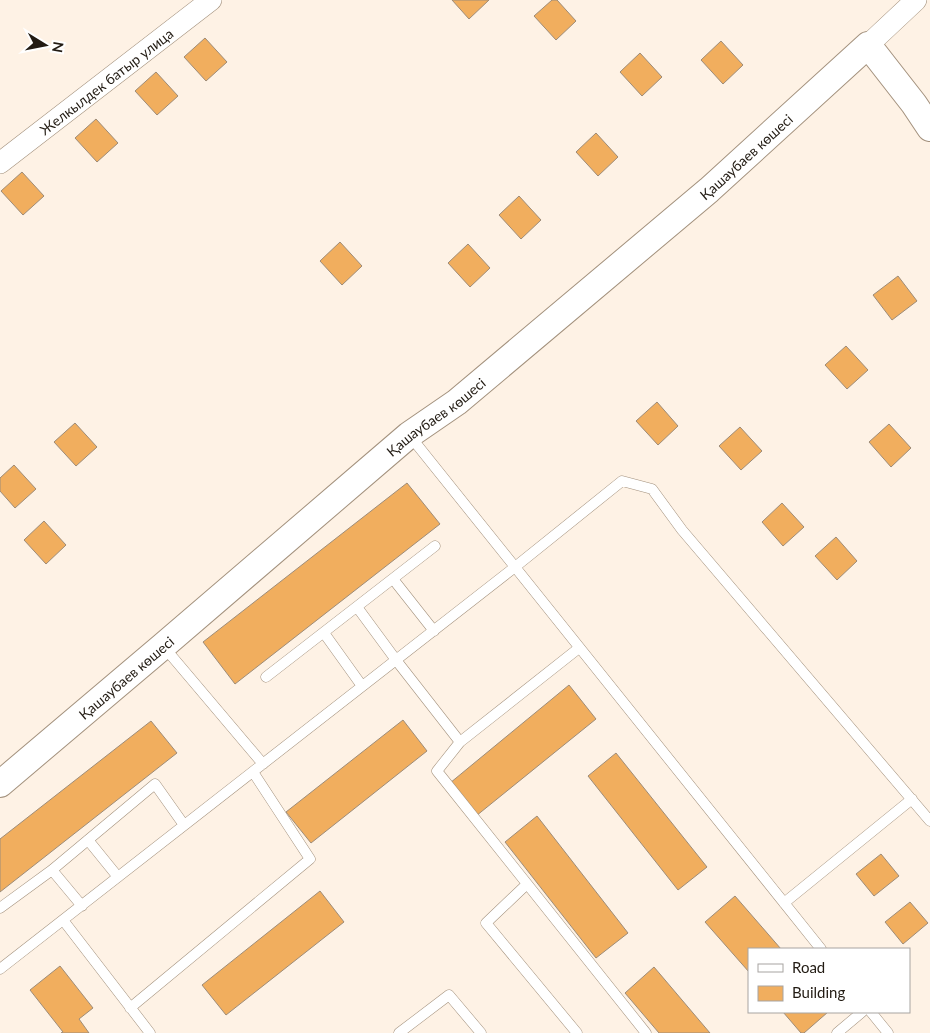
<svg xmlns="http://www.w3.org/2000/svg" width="930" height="1033" viewBox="0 0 930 1033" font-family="Lato,sans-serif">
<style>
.building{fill:#f1ae5e;stroke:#9e8c78}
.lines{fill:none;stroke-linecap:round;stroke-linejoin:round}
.service-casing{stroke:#a3917d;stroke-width:11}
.minor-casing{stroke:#a3917d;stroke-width:22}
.tertiary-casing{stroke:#a3917d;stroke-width:28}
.service{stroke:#fff;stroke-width:10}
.minor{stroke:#fff;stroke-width:21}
.tertiary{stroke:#fff;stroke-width:26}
.labels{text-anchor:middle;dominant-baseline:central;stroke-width:5;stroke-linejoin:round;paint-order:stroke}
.street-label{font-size:14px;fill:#221b13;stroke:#fff}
</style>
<rect width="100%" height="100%" fill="#fef2e5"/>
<path class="building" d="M 452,0 L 489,0 L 469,19 Z
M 552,0 L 557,0 L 576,21 L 556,40 L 534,16 Z
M 205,38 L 227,62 L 206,81 L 184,57 Z
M 721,41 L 743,65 L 723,84 L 701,60 Z
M 640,53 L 662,77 L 642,96 L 620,72 Z
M 156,72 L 178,96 L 157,115 L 135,91 Z
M 96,119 L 118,143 L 97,162 L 75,138 Z
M 596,133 L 618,157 L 598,176 L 576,152 Z
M 22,172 L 44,196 L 23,215 L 1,191 Z
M 519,196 L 541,220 L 521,239 L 499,215 Z
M 340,242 L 362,266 L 342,285 L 320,261 Z
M 468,244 L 490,268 L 470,287 L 448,263 Z
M 898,276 L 917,301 L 892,320 L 873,295 Z
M 846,346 L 868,370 L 847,389 L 825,365 Z
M 657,402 L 678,426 L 658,445 L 636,421 Z
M 75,423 L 97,447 L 76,466 L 54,442 Z
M 889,424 L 911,448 L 891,467 L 869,442 Z
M 740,427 L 762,451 L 741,470 L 719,446 Z
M 14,465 L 36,489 L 15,508 L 0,491 L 0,478 Z
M 407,483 L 440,524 L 235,684 L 203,642 Z
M 782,503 L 804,527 L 783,546 L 762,522 Z
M 44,521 L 66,545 L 46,564 L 24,540 Z
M 836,537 L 857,561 L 837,580 L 815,556 Z
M 569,685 L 596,719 L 476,816 L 450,783 Z
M 403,720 L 427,751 L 311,843 L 286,812 Z
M 151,721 L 177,753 L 0,892 L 0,839 Z
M 616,753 L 707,867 L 678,890 L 588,776 Z
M 537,816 L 628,933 L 596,958 L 505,842 Z
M 881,854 L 899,876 L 874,896 L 856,874 Z
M 320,891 L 344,922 L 226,1015 L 202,985 Z
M 735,896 L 781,949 L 749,949 L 749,972 L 705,922 Z
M 910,902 L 928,923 L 903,944 L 885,922 Z
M 60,966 L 93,1008 L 79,1019 L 89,1033 L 61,1033 L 63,1032 L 30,990 Z
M 654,967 L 710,1033 L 659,1033 L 625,993 Z
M 783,1012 L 828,1012 L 804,1033 L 801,1033 Z"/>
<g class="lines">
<defs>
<path id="service" d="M 410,436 L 821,949
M 393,579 L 434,631
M 357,607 L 396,660 L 460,742 L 437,771 L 646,1033
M 324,633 L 362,686
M 164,647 L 263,764
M 266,677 L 435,546
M 460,742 L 579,648
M 88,840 L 118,877
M 52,870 L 82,906
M 527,884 L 486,923 L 577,1033
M 784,903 L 912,799
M 0,908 L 52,870 L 155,784 L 184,825
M 63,920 L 150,1033
M 0,969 L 515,567 L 622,481 L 652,489 L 682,530 L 930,821
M 130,1008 L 310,859 L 253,772
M 871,1012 L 888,1033
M 399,1033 L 449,995 L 481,1033
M 837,1033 L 862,1012"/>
<g id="minor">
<path d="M 868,45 L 916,0"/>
<path id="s1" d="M 0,163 L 211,0"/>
</g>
<g id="tertiary">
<path id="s2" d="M 0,784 L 163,646 L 409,435 L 457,402 L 709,190 L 868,45 L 914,104 L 930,128"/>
</g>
</defs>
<use href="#service" class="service-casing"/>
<use href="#minor" class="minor-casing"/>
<use href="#tertiary" class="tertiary-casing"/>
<use href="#service" class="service"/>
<use href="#minor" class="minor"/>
<use href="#tertiary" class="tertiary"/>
</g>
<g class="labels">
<g class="street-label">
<text stroke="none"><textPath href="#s1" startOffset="134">Желкылдек батыр улица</textPath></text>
<text stroke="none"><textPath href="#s2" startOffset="975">Қашаубаев көшесі</textPath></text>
<text stroke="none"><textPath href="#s2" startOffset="570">Қашаубаев көшесі</textPath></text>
<text stroke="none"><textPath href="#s2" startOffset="165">Қашаубаев көшесі</textPath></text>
</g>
</g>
<rect x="748" y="948" width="162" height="65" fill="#ffffff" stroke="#a7a4a1"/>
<rect x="758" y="964" width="25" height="8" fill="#ffffff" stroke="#a7a4a1"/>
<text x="792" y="973" font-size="15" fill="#221b13">Road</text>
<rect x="758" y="986" width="25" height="15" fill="#f1ae5e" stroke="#a7a4a1"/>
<text x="792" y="998" font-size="15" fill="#221b13">Building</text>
<g transform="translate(45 45) rotate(100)" stroke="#ffffff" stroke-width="4" paint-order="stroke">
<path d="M0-4L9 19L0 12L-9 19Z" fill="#221b13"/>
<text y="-8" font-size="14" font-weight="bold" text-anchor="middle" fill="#221b13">N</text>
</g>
</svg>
